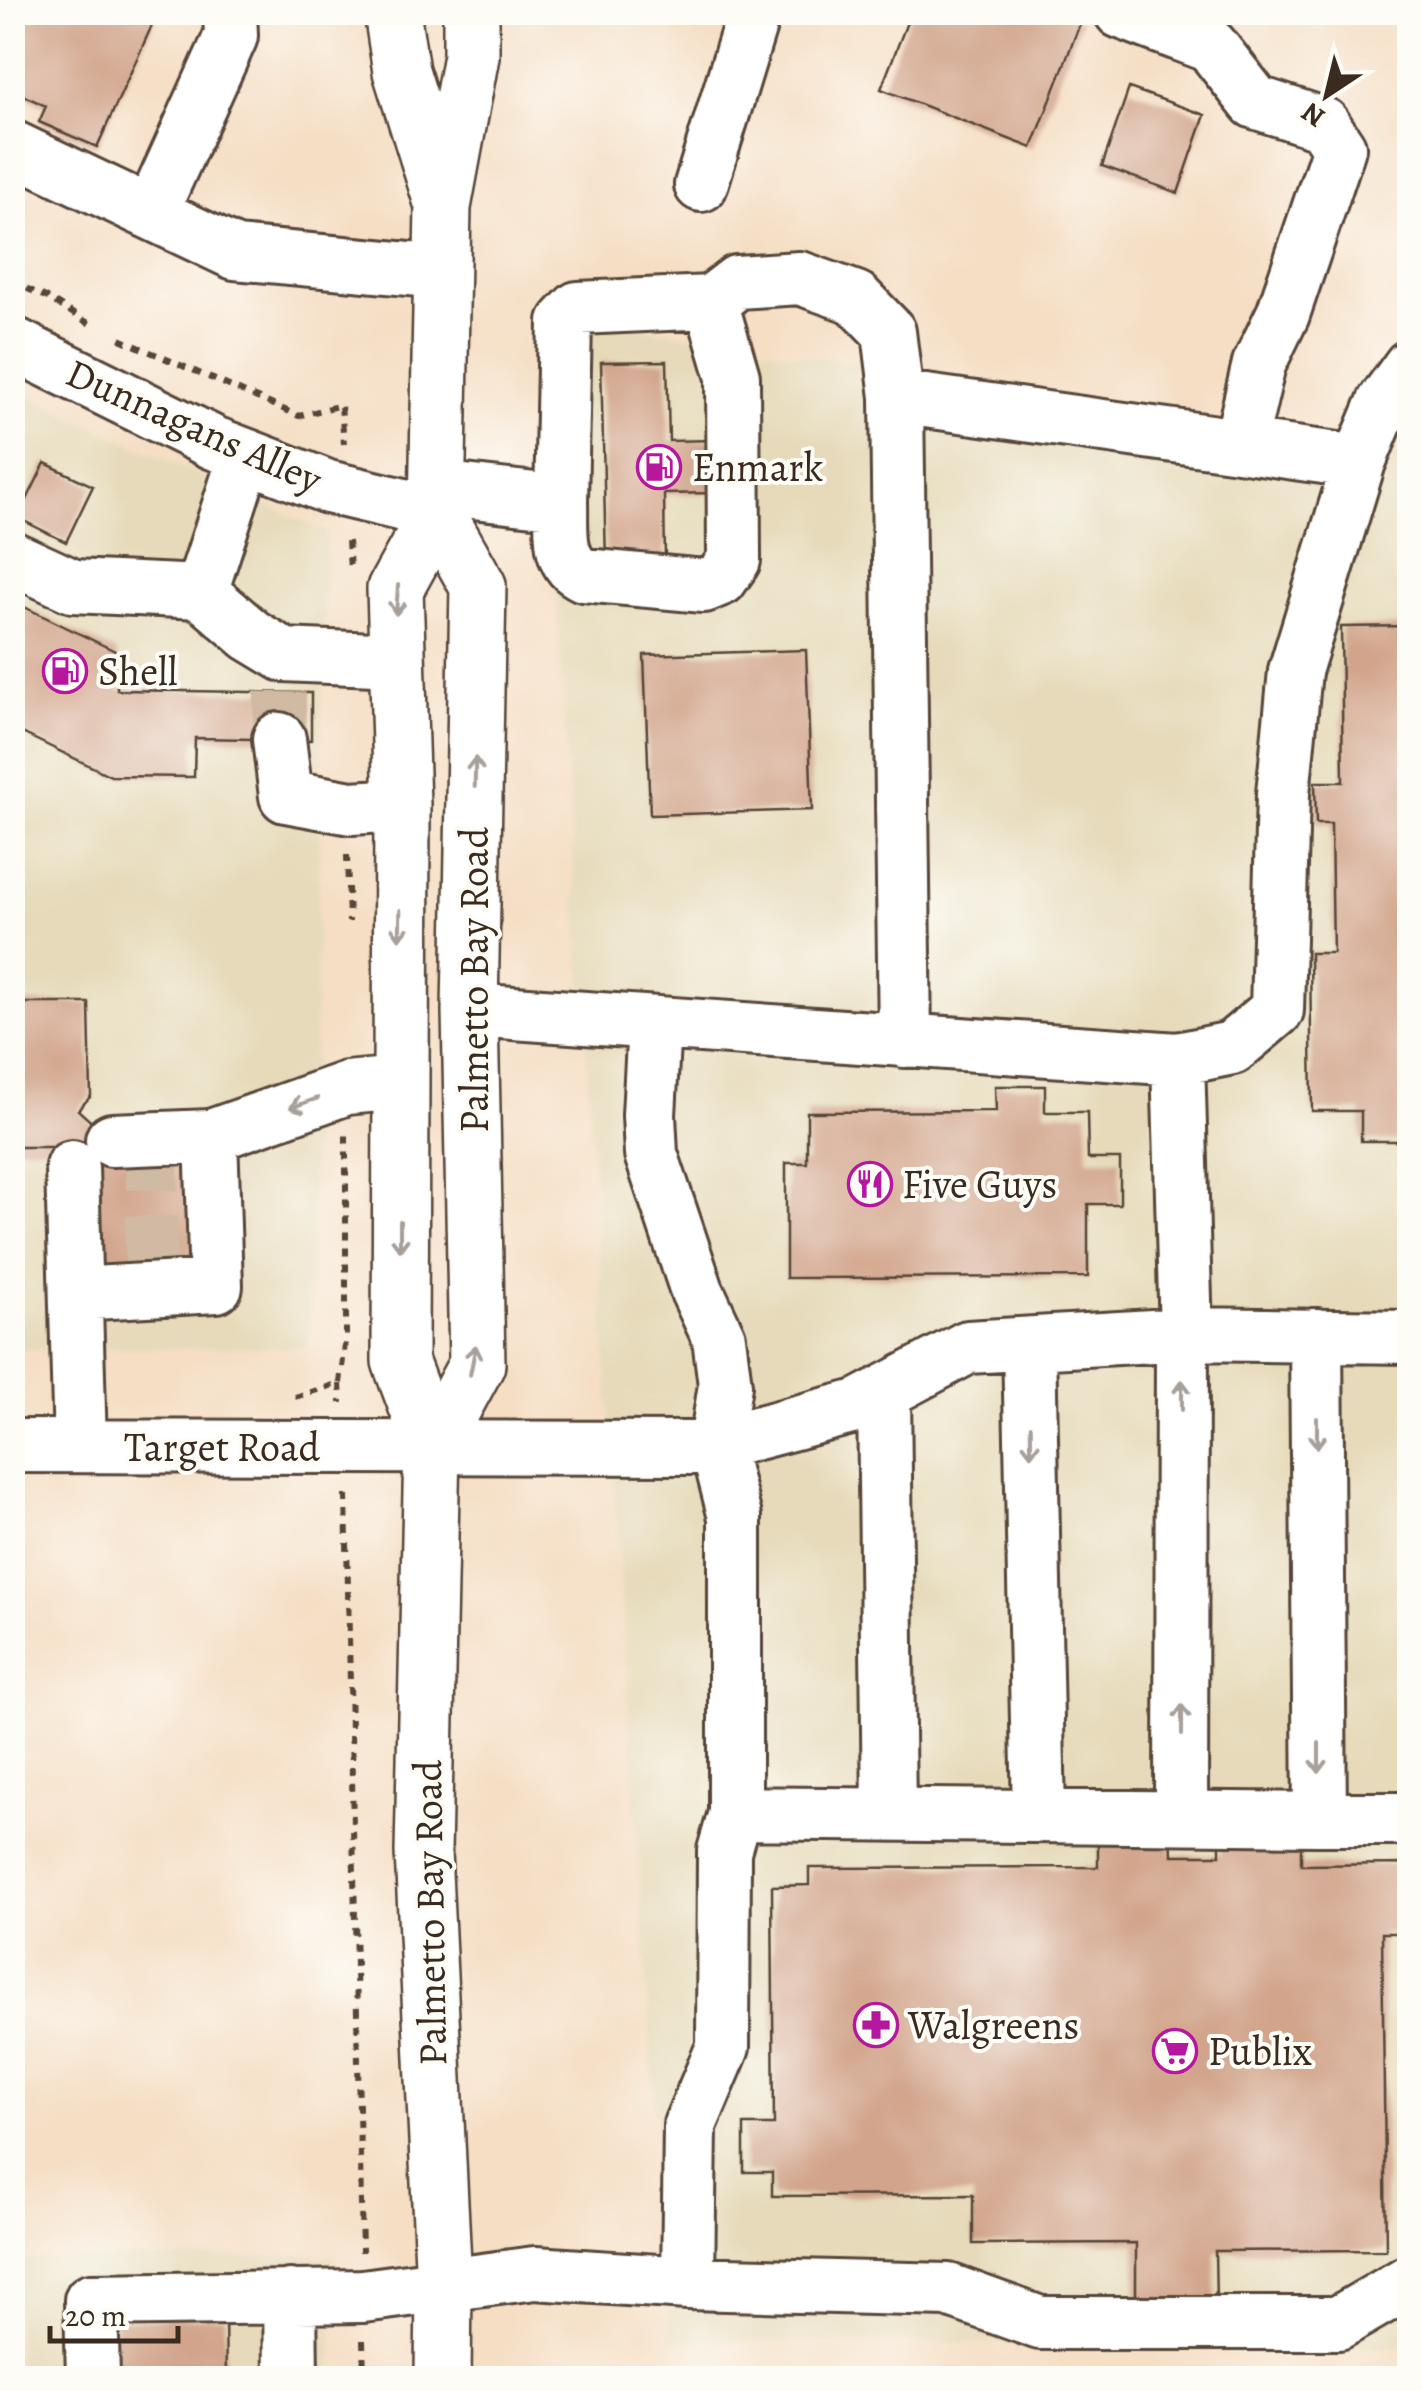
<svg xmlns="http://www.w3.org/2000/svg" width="1422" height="2391" viewBox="0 0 1422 2391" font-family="Alegreya,serif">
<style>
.built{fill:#e6daba}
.building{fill:#d2a48b}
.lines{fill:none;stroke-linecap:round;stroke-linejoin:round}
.minor-tunnel{stroke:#d0baa3;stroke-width:52;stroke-dasharray:52 26;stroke-linecap:butt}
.minor-casing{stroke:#574537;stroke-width:58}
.highway-casing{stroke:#574537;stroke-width:60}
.path{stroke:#574537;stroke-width:6;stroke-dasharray:8 8;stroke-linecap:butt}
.minor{stroke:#fff;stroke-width:52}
.highway{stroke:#fff;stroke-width:55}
.oneway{stroke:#a79f9a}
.labels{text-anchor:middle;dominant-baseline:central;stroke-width:8;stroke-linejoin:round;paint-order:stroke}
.street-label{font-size:40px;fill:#3b2a1e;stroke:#fdfcf7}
.poi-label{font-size:40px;fill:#3b2a1e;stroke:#fdfcf7;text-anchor:start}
</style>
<rect width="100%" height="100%" fill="#fdfcf7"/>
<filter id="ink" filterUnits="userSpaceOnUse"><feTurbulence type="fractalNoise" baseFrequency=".01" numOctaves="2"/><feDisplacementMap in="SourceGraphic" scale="20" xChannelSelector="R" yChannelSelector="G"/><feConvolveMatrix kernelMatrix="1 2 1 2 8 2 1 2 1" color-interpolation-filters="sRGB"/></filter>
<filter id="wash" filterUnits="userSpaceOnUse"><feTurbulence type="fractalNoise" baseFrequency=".0048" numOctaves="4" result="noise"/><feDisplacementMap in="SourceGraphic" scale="40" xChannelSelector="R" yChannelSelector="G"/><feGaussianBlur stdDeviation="2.25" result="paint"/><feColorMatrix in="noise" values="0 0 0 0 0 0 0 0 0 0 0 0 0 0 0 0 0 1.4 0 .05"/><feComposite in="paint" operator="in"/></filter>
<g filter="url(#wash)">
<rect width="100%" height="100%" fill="#f5dec4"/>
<path class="built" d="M 538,311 L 1409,456 L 1409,2347 L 670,2340 Z
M 12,390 L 326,532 L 308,1347 L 13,1349 Z
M 333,2256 L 332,2378 L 20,2378 L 14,2260 Z"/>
<g id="blocks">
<path class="building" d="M 12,12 L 158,12 L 97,147 L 39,122 L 46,106 L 12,90 Z
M 911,12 L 1060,12 L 1081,21 L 1032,148 L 881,89 Z
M 1129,88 L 1205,115 L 1178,193 L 1102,166 Z
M 667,361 L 669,441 L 714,440 L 715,493 L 664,494 L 665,560 L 606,562 L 601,362 Z
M 45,463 L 93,486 L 66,542 L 18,518 Z
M 12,601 L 117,652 L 117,690 L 311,693 L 311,740 L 195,738 L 194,777 L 111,776 L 12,728 Z
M 1410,626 L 1410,1141 L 1361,1141 L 1361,1111 L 1312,1111 L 1310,953 L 1333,953 L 1331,824 L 1316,824 L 1315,782 L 1343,782 L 1341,627 Z
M 806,650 L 812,810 L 650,815 L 644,655 Z
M 12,1003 L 89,1003 L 91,1096 L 78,1110 L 137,1163 L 201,1162 L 203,1267 L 97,1269 L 95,1190 L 51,1147 L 12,1147 Z
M 995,1086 L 1045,1086 L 1045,1112 L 1087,1112 L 1088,1159 L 1120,1159 L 1120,1204 L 1088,1204 L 1088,1277 L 786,1278 L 786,1163 L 807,1163 L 807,1112 L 996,1111 Z
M 1301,1826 L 1301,1865 L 1410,1864 L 1410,1933 L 1382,1933 L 1386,2250 L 1215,2251 L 1216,2303 L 1136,2304 L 1136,2243 L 973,2244 L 973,2195 L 772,2196 L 772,2172 L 744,2172 L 744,2125 L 774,2125 L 772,1886 L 809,1885 L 809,1868 L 1098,1867 L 1098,1832 L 1171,1832 L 1172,1855 L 1220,1855 L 1220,1827 Z
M 225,2317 L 226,2378 L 115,2378 L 114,2320 Z"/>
</g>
</g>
<g filter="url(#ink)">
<use href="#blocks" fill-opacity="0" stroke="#574537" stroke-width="2.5"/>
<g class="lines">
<path class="minor-tunnel" d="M 279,739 L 280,692
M 151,1268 L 152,1163"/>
<defs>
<path id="minor" d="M 1121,12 L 1211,46 L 1255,102 L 1323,124 L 1339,148 L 1283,314 L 1259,364 L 1240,445
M 12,147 L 235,253 L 442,272
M 701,185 L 754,12
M 151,213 L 231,36 L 230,12
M 12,343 L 214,443 L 328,487 L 437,513
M 897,397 L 905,1041
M 245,456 L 201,592 L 251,635 L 284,655 L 398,660
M 1359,462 L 1384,402 L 1410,366
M 561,502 C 562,529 556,563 584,575 L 704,586 L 721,579 L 734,560 L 733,377 L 711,302
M 12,558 L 73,586 L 201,592
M 279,739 L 286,796 L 351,808 L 402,805
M 470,1010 L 1178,1059
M 654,1024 L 649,1115 L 651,1154 L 697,1291 L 719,1338 L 725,1385 L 716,1443 L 735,1517 L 735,1813 L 724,1851 L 723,2047 L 690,2125 L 688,2283
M 112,1140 L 211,1136 L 347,1088 L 399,1083
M 72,1167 L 80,1446
M 76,1294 L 216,1286 L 211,1136
M 1186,1334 L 1410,1337
M 1316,1335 L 1320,1819 L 1410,1819
M 1029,1344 L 1039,1816
M 884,1392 L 889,1814
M 12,1446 L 700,1448 L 858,1406 L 968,1347 L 1186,1334 L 1178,1059 L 1232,1048 L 1277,1010 L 1283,794 L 1295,671 L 1359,462 L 897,397 L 889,332 L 856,298 L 800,278 L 737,282 L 711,302 L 578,308 L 565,322 L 561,502 L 438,488
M 735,1813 L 1320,1819
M 1181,1817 L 1182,1334
M 290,2296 L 291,2378
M 93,2378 L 91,2300 L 363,2296 L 535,2273 L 688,2283 L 948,2290 L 1040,2323 L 1338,2323 L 1410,2281"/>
<path id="highway" d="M 392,12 L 401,71 L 441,199
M 432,1447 L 477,1364 L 470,1010 L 478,586 L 437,513
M 443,2378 L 444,2285 L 423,1852 L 432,1447 L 400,1361 L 402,805 L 395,589 L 437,513 L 443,207 L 471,56 L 471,12"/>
</defs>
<use href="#minor" class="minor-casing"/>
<use href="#highway" class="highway-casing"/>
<path class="path" d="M 12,282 L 46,297 L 95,327
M 120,339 L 299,416 L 341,405 L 344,444
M 348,541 L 350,569
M 347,855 L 349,922
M 340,1383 L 346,1336 L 346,1135
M 295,1397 L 340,1383 L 341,1403
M 346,1495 L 362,2252
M 363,2340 L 364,2378"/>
<use href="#minor" class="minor"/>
<use href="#highway" class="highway"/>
</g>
<defs><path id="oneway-shaft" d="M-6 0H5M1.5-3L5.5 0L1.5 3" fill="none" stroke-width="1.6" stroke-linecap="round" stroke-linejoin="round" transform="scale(2.5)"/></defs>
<g class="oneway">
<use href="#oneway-shaft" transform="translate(397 600) rotate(94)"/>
<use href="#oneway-shaft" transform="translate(475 772) rotate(-89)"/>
<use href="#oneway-shaft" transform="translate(400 925) rotate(91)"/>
<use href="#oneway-shaft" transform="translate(304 1103) rotate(161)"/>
<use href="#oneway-shaft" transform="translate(400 1236) rotate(90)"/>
<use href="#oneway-shaft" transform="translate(473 1360) rotate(-79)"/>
<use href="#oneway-shaft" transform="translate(1182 1395) rotate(-90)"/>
<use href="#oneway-shaft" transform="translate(1317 1433) rotate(90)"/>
<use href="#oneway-shaft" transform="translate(1031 1441) rotate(89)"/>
<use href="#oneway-shaft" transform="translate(1182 1720) rotate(-90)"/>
<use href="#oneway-shaft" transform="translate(1319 1758) rotate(90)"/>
</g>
</g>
<defs>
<symbol id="fuel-ring" viewBox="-11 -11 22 22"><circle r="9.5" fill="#fdfcf7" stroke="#b5179e" stroke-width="1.5"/><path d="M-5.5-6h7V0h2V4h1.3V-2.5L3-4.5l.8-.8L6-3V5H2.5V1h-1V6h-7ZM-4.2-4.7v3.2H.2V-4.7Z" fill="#b5179e"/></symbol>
<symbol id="restaurant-ring" viewBox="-11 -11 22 22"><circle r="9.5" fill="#fdfcf7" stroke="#b5179e" stroke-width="1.5"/><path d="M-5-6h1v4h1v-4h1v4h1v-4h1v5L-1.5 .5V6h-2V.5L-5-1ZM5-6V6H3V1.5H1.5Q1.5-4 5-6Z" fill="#b5179e"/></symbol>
<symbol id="pharmacy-ring" viewBox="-11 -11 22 22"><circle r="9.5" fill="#fdfcf7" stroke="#b5179e" stroke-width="1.5"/><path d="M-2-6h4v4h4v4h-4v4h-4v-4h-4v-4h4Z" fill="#b5179e"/></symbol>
<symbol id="supermarket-ring" viewBox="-11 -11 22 22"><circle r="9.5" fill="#fdfcf7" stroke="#b5179e" stroke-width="1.5"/><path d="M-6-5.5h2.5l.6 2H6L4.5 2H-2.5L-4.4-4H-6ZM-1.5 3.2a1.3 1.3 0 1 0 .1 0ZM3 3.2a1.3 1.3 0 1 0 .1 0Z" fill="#b5179e"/></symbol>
</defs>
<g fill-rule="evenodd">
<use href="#fuel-ring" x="634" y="442" width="50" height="50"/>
<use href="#fuel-ring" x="40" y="646" width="50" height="50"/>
<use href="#restaurant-ring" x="845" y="1159" width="50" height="50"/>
<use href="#pharmacy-ring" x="851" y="2000" width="50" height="50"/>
<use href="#supermarket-ring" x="1150" y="2026" width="50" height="50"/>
</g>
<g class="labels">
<g class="street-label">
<text transform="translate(194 426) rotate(24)">Dunnagans Alley</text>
<text transform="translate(474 980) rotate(-90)">Palmetto Bay Road</text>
<text x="222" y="1447">Target Road</text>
<text transform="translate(430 1913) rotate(-91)">Palmetto Bay Road</text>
</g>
<g class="poi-label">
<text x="692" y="467">Enmark</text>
<text x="98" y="671">Shell</text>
<text x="902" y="1184">Five Guys</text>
<text x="908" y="2025">Walgreens</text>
<text x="1208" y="2051">Publix</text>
</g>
</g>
<rect width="1422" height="2391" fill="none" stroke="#fdfcf7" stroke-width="50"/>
<g transform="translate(1327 95) rotate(215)" stroke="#fdfcf7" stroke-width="8" paint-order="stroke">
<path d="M0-8L18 38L0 25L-18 38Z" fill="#3b2a1e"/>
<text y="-15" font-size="28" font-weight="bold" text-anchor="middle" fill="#3b2a1e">N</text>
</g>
<path d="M50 2326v15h128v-15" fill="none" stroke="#3b2a1e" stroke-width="5"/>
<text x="65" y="2326" font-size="30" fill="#3b2a1e" stroke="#fdfcf7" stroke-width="8" paint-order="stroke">20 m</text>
</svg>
